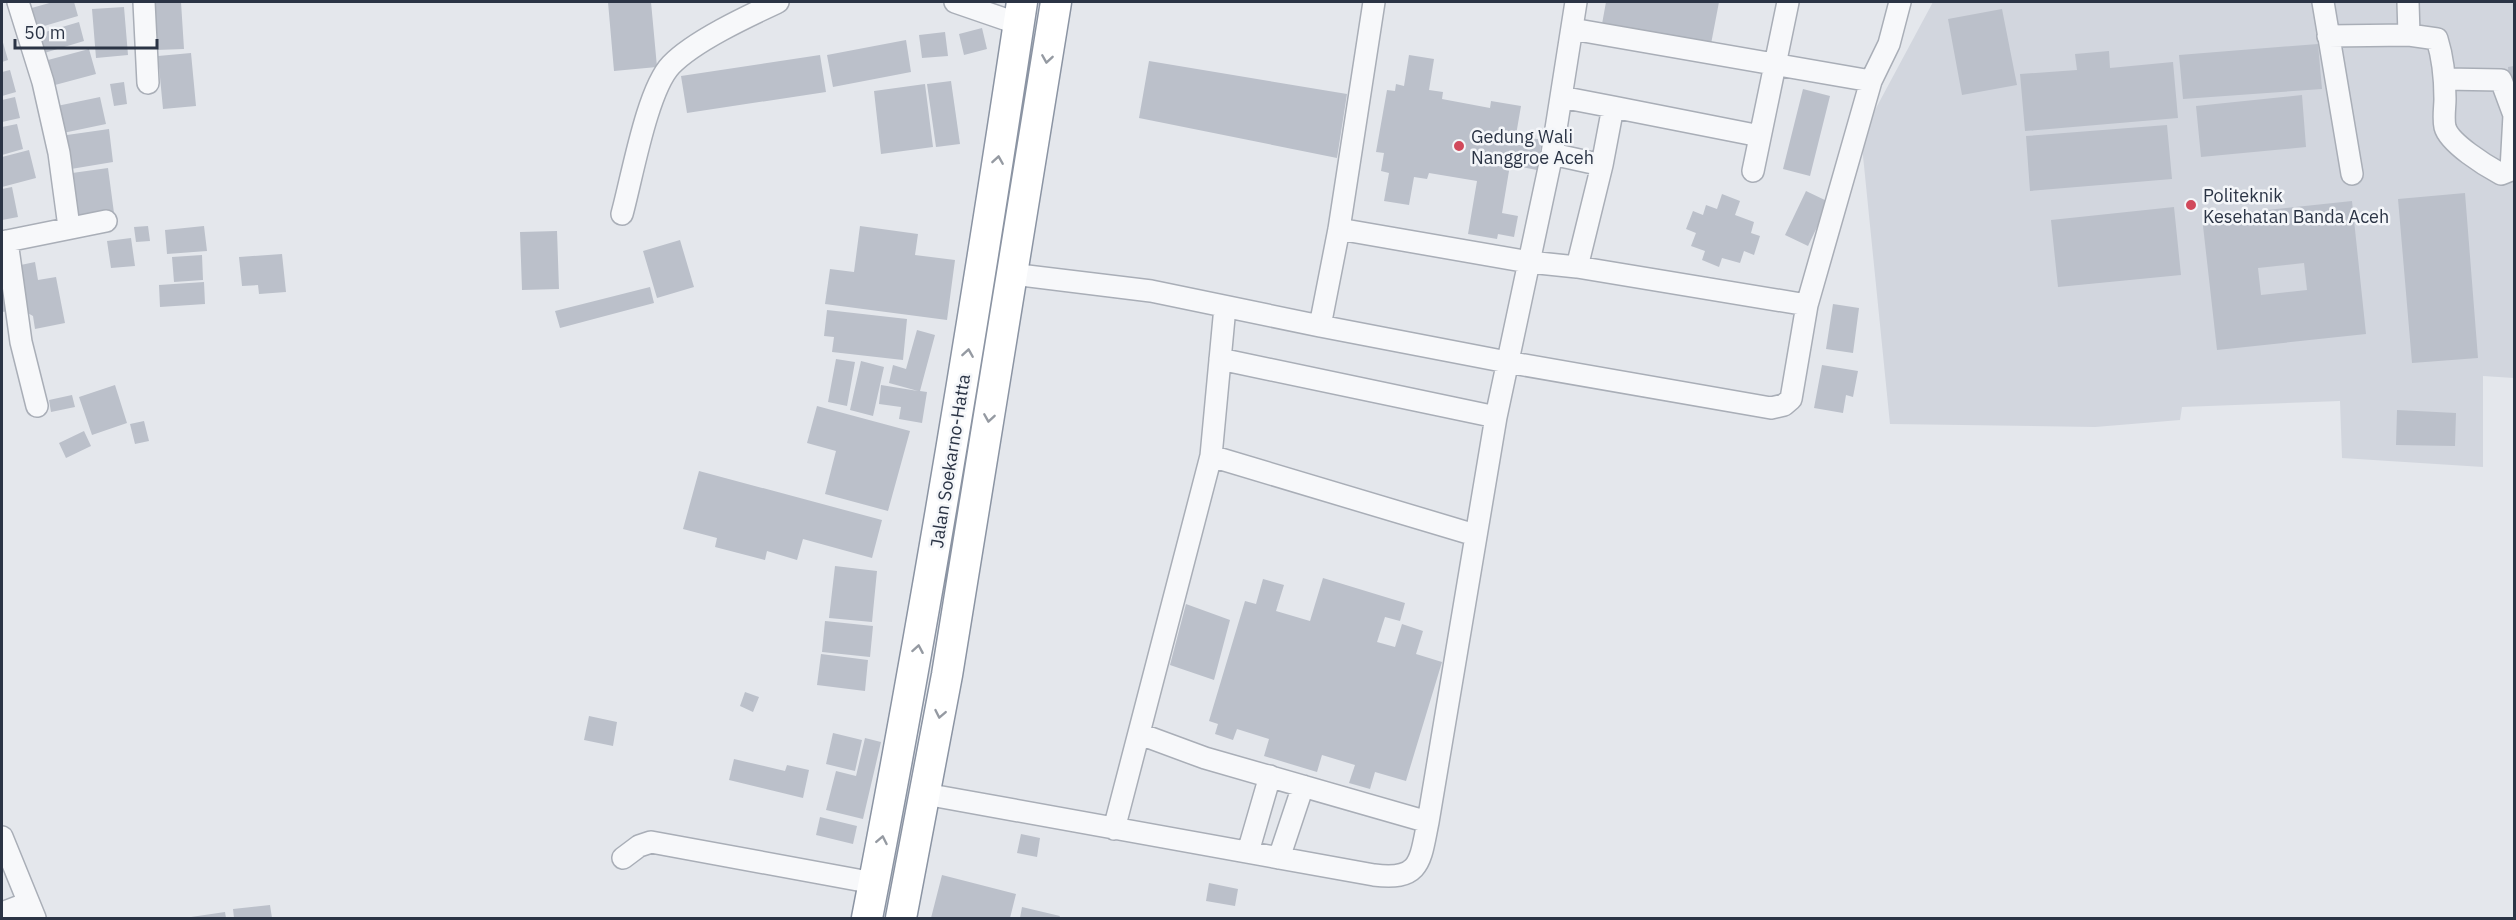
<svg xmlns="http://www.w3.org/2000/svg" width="2516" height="920" viewBox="0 0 2516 920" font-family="'IBM Plex Sans',sans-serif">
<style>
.built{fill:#d2d6de}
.building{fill:#bbc0ca;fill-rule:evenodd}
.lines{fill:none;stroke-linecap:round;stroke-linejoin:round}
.minor-casing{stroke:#a9aeb7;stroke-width:24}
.highway-casing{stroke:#8b94a3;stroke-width:33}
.minor{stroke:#f7f8fa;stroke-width:21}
.highway{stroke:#fff;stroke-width:30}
.oneway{stroke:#959aa2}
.poi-dot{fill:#d1495b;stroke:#f4f6f9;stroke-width:2}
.labels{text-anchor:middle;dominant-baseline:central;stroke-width:5;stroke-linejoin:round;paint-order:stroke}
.poi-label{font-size:18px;fill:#2b3445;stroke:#f4f6f9;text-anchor:start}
.street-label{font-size:18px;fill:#2b3445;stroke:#f4f6f9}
</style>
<rect width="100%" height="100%" fill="#e4e7ec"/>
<path class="built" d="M 1933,2 L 2514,2 L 2514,378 L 2483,376 L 2483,467 L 2342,458 L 2340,401 L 2182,407 L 2180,420 L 2095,427 L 1890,424 L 1861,136 Z"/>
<path class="building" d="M 53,2 L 74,2 L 78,16 L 34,29 L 28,9 Z
M 153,2 L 181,2 L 184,49 L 156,50 Z
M 608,2 L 651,2 L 657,67 L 614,71 Z
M 1606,2 L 1719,2 L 1711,44 L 1602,24 Z
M 124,7 L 128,55 L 96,58 L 92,9 Z
M 2002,9 L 2017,85 L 1962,95 L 1948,19 Z
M 79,22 L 84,41 L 41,54 L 35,35 Z
M 982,28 L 987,49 L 964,55 L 959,34 Z
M 945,32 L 948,56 L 922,58 L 919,35 Z
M 2,39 L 8,60 L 2,62 Z
M 906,40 L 911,72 L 833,87 L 827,55 Z
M 2318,44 L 2322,89 L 2183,99 L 2179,55 Z
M 89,49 L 96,74 L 55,85 L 48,60 Z
M 2109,51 L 2110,68 L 2173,62 L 2178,118 L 2025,131 L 2020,74 L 2077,70 L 2075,54 Z
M 191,53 L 196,106 L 163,109 L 158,56 Z
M 820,55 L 826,92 L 687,113 L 681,76 Z
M 1409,55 L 1434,59 L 1429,90 L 1443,92 L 1442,99 L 1490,108 L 1491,101 L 1521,106 L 1516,135 L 1542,140 L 1537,170 L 1510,165 L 1502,213 L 1518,216 L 1514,237 L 1498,234 L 1497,239 L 1468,234 L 1477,181 L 1429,173 L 1427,179 L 1414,177 L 1409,205 L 1384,201 L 1389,173 L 1381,171 L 1384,153 L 1376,152 L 1387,90 L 1395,91 L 1396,84 L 1404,86 Z
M 1149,61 L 1347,94 L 1337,158 L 1139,118 Z
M 2514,66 L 2514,98 L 2510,98 L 2508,67 Z
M 10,70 L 16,92 L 2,96 L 2,72 Z
M 951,81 L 960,144 L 936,147 L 927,84 Z
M 124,82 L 127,104 L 114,106 L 110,84 Z
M 925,84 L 933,147 L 881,154 L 874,91 Z
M 1803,89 L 1830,96 L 1810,176 L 1783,169 Z
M 2302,95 L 2306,147 L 2201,157 L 2196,106 Z
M 15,97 L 20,118 L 2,122 L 2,100 Z
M 100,97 L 106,124 L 63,133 L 57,106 Z
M 17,124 L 23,149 L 2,155 L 2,127 Z
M 2167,125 L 2172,179 L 2030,191 L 2026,136 Z
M 109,129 L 113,162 L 65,170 L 60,136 Z
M 29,150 L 36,178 L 2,187 L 2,157 Z
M 108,168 L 114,213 L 72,220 L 65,174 Z
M 12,187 L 18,217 L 2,220 L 2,189 Z
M 1806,191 L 1829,202 L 1808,246 L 1785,235 Z
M 2465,193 L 2478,358 L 2412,363 L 2398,199 Z
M 1722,194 L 1740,201 L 1735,215 L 1754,222 L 1751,233 L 1760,236 L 1754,255 L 1744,251 L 1740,263 L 1722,258 L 1719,267 L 1702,260 L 1705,251 L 1691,246 L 1696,233 L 1686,229 L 1693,211 L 1703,215 L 1706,205 L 1717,209 Z
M 2352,201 L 2366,334 L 2217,350 L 2202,217 ZM 2304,263 L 2307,290 L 2261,295 L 2258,268 Z
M 2174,207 L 2181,275 L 2058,287 L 2051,220 Z
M 148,226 L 150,241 L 136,242 L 134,227 Z
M 204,226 L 207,251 L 167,254 L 165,230 Z
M 860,226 L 918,234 L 915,255 L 955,260 L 947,320 L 825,304 L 830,269 L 854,272 Z
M 557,231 L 559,289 L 522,290 L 520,232 Z
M 131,238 L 135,266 L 111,268 L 107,241 Z
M 680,240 L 694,287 L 657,298 L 643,251 Z
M 282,254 L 286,292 L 259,294 L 258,285 L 242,286 L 239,257 Z
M 202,255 L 203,280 L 174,282 L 172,257 Z
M 35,262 L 38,280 L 56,277 L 65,323 L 35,329 L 33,316 L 24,311 L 16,266 Z
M 2,275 L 9,311 L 2,312 Z
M 204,282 L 205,304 L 160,307 L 159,285 Z
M 650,287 L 654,303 L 560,328 L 555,311 Z
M 1833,304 L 1859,308 L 1853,353 L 1826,349 Z
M 827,310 L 907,319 L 903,360 L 832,352 L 834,337 L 824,336 Z
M 917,330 L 935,335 L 920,391 L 927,392 L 922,423 L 899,419 L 901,407 L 879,404 L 881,385 L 918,391 L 889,383 L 893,365 L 906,369 Z
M 836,359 L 855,362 L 847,406 L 828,402 Z
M 861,361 L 884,367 L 873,416 L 850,410 Z
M 1822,365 L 1858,371 L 1853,397 L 1846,395 L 1843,413 L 1814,408 Z
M 115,385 L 127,423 L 92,435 L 79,397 Z
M 72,395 L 75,407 L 51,412 L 49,400 Z
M 817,406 L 910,431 L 888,511 L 825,494 L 836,451 L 807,443 Z
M 2397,410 L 2456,413 L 2455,446 L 2396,445 Z
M 144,421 L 149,441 L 135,444 L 130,424 Z
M 84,431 L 91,446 L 66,458 L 59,443 Z
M 699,471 L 882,520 L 872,558 L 803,539 L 797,560 L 767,551 L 765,560 L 715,547 L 717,538 L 683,529 Z
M 835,566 L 877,571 L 872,622 L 829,618 Z
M 1323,578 L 1405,603 L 1400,621 L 1385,617 L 1377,642 L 1395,647 L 1402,624 L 1423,631 L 1416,654 L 1442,662 L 1406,781 L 1375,772 L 1370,789 L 1349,783 L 1355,765 L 1322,755 L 1317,772 L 1264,756 L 1269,739 L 1237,729 L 1233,740 L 1215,734 L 1218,724 L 1209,721 L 1245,601 L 1256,604 L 1263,579 L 1284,585 L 1276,611 L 1310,621 Z
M 1186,604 L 1230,620 L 1214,680 L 1170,665 Z
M 825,621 L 873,626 L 870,657 L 822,652 Z
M 821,654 L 868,660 L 865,691 L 817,685 Z
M 745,692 L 759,697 L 753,712 L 740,706 Z
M 589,716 L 617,722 L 613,746 L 584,740 Z
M 833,733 L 862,740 L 855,771 L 826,764 Z
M 865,738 L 881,742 L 863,819 L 826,810 L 836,771 L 856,776 Z
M 734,759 L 785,771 L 787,765 L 809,770 L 803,798 L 729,780 Z
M 820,817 L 857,826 L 853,844 L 816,835 Z
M 1021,834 L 1040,838 L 1037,857 L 1017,853 Z
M 942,875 L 1016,894 L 1010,918 L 931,918 Z
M 1209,883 L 1238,889 L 1235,906 L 1206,901 Z
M 270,905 L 272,918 L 234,918 L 233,909 Z
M 1022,907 L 1060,916 L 1059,918 L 1020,918 Z
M 225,912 L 226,918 L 191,918 L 191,917 Z"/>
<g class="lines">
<defs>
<path id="minor" d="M 18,2 L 43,82 L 59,153 L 69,227
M 144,2 L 148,83
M 955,2 L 1019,24
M 2323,2 L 2352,174
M 2408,2 L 2409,35 L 2437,39 C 2443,58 2445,78 2445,99 C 2445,107 2443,118 2445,127 C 2449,143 2486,166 2501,174 L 2511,170 L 2514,115 L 2501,80 L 2445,79
M 2328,36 L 2409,35
M 1871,81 L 1889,44 L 1900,2
M 1561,97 L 1613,107 L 1602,165 L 1577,267
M 1613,107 L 1760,136
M 1552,154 L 1602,165
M 1753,171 L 1788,2
M 622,214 C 632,178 647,90 671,65 C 694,41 748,16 778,2
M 1339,229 L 1529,262 L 1552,154 L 1576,2
M 7,241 L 21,342 L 37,406
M 2,242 L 106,221
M 1012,274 L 1151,291 L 1320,326 L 1339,229 L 1374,2
M 1320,326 L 1507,362 L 1771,408 L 1784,405 L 1791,399 L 1807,305 L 1871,81 L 1572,29
M 1220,359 L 1496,417
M 1211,456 L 1475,535
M 1140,734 L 1205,758 L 1428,822
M 925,794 L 1374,875 C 1421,881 1420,861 1428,822 L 1496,417 L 1529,262 L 1577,267 L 1807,305
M 1114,829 L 1211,456 L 1225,307
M 2,837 L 35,918
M 1248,852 L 1270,776
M 623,858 L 639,846 L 651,842 L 874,883
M 1279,858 L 1303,786
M 2,913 L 28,903"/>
<path id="highway" d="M 867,918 C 926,614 976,308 1022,2
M 901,918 L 947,675 L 1056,2"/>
</defs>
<use href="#minor" class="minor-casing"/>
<use href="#highway" class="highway-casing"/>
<use href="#minor" class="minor"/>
<use href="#highway" class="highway"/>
</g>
<defs><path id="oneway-chevron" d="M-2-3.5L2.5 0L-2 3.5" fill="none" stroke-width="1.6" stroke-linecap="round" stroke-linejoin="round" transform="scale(1.5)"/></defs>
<g class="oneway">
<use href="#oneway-chevron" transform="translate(1047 59) rotate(99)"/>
<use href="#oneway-chevron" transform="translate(998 160) rotate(-81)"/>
<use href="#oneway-chevron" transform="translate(968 353) rotate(-81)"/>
<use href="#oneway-chevron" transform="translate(989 418) rotate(99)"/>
<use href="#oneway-chevron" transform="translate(918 649) rotate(-80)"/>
<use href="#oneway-chevron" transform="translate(940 714) rotate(101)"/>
<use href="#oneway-chevron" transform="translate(882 840) rotate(-79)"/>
</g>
<g class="poi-dot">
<circle cx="1459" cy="146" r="6"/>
<circle cx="2191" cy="205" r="6"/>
</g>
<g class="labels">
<g class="poi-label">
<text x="1471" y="136">Gedung Wali<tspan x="1471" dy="21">Nanggroe Aceh</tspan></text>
<text x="2203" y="195">Politeknik<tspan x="2203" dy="21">Kesehatan Banda Aceh</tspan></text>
</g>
<g class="street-label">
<text transform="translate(950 461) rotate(-81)">Jalan Soekarno-Hatta</text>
</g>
</g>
<rect width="2516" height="920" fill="none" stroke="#2b3445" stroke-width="6"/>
<path d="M15 39v9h142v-9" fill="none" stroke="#2b3445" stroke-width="3"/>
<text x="24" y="39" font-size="18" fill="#2b3445" stroke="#f4f6f9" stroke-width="4.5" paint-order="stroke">50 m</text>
</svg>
